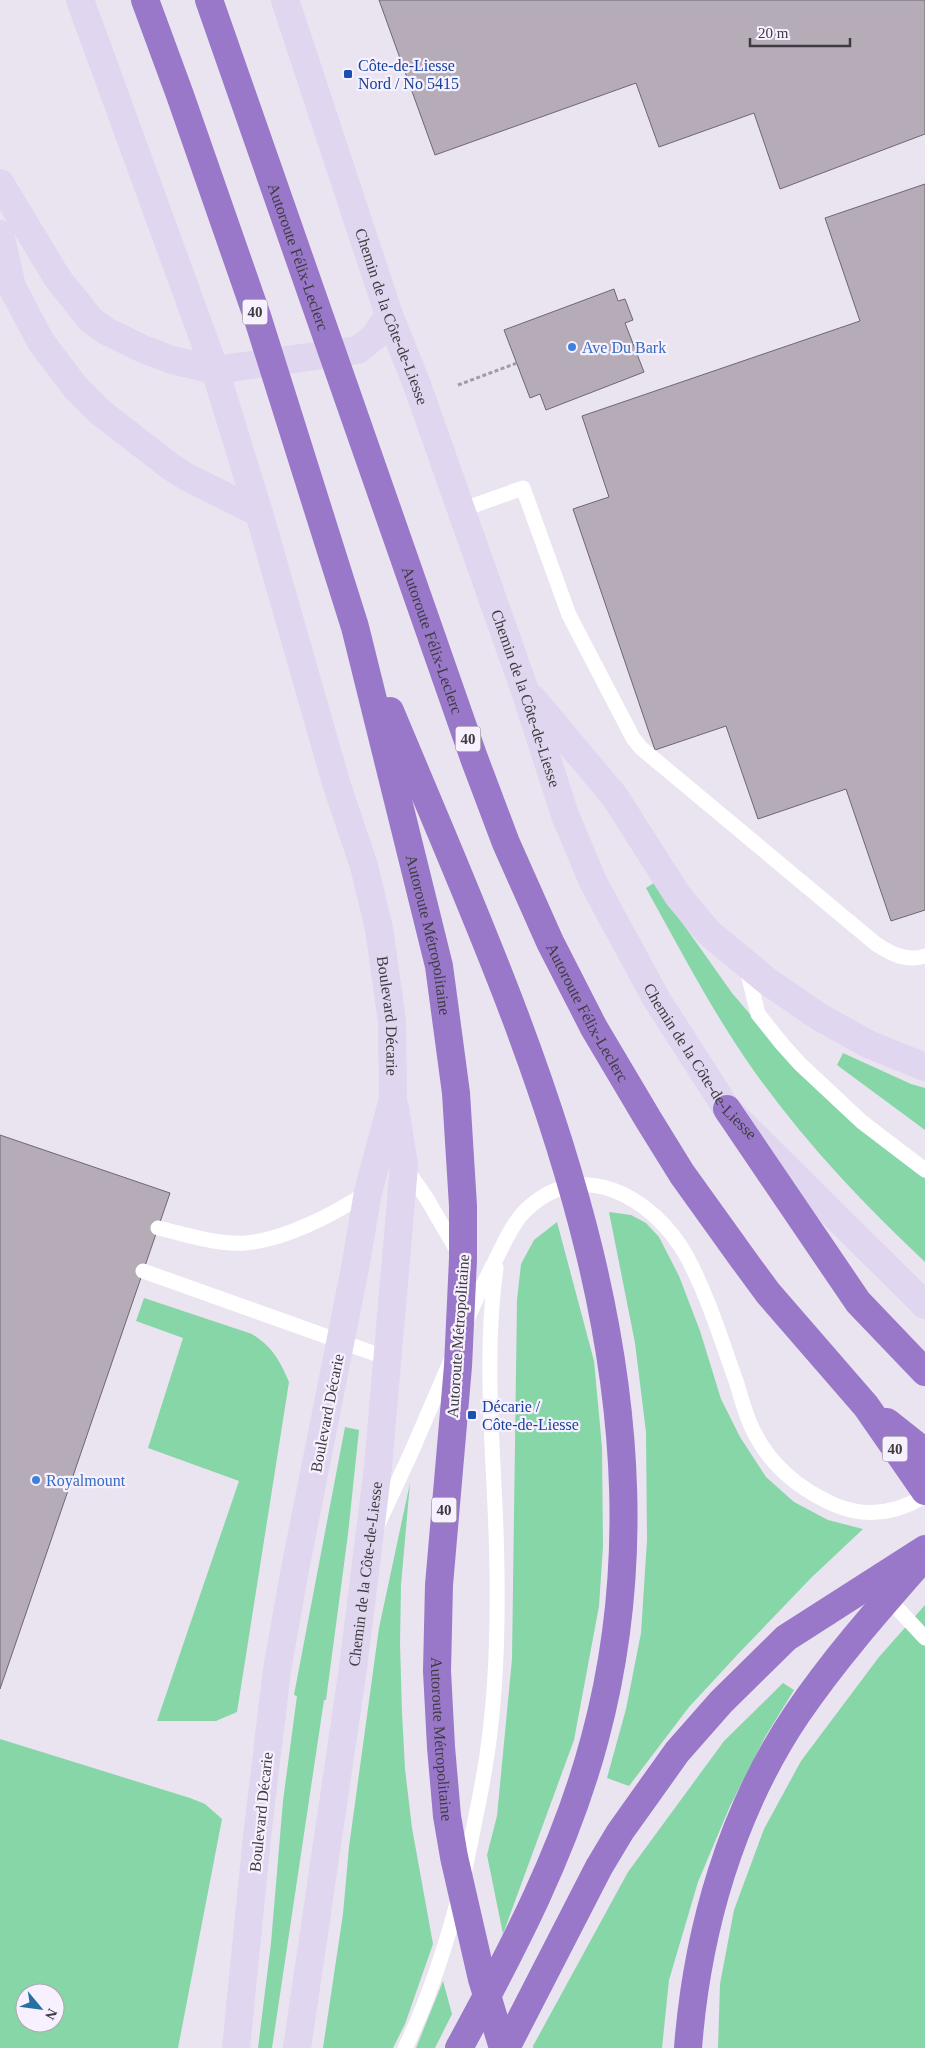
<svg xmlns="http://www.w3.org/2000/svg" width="925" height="2048" viewBox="0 0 925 2048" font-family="'Times New Roman',serif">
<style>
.green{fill:#86d6a8;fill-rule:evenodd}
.building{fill:#b5acb8;stroke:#6e6771}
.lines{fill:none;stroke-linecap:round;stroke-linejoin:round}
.path{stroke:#a09ba4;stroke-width:3;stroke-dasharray:4 2.5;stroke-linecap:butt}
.lane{stroke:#fff;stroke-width:15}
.secondary{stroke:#e0d6ef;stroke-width:28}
.highway{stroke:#9977c9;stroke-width:28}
.transit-dot{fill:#1a4fb4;stroke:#f7f0fe;stroke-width:2}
.shop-dot{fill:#3f7fe0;stroke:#f7f0fe;stroke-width:2}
.labels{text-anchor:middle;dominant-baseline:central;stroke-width:4.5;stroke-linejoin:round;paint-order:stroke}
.shield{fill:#f7f0fe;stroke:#767179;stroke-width:1}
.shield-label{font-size:15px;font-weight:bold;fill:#3e3b40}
.transit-label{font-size:16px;fill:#164399;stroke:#f7f0fe;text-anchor:start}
.street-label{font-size:16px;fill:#3e3b40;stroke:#f7f0fe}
.shop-label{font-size:16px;fill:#366cbe;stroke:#f7f0fe;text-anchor:start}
</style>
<rect width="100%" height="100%" fill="#eae3f0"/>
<path class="green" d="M 654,883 L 732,993 L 784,1054 L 848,1118 L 925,1178 L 925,1262 C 863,1204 803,1140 754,1071 C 713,1013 680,949 646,888 Z
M 843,1053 L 911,1084 L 925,1088 L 925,1130 L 837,1065 Z
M 609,1212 L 631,1215 L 646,1223 L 659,1237 L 679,1276 L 700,1331 L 721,1399 L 740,1437 L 766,1477 L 794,1502 L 828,1520 L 863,1529 L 812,1577 L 739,1653 L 689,1707 L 629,1786 L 607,1778 L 626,1709 L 641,1633 L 647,1540 L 646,1432 L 635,1343 Z
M 557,1222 L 594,1361 L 602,1447 L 603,1546 L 599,1606 L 574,1740 L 503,1934 L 487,1855 L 497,1816 L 512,1659 L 517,1300 L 521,1264 L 534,1240 Z
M 144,1298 L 252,1334 C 273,1348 279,1359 289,1382 L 237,1712 L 216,1721 L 157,1721 L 239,1481 L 148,1448 L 183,1338 L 136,1321 Z
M 345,1427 L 359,1430 L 348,1534 L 326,1700 L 324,1700 L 272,2048 L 258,2048 L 271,1943 L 283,1801 L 297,1696 L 294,1695 Z
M 410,1483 L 401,1585 L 400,1643 L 402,1713 L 405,1769 L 412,1828 L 433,1944 L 405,2024 L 393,2048 L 323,2048 L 343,1914 L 349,1847 L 379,1628 Z
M 925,1605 L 925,2048 L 718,2048 L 720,1984 L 734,1910 L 764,1829 L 801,1761 L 879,1657 Z
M 783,1683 L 794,1690 L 765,1737 L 730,1806 L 698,1882 L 669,1980 L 662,2048 L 533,2048 L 533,2046 L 628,1872 L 724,1741 Z
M 0,1739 L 190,1798 L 205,1804 L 222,1819 L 178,2048 L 0,2048 ZM 25,1993 L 55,1993 L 55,2023 L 25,2023 Z
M 443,1981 L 452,2014 L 435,2048 L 416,2048 Z"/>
<path class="building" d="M 379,0 L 925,0 L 925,134 L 780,189 L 754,113 L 659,147 L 636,83 L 435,155 Z
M 925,184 L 925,910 L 891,921 L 846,789 L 758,819 L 726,726 L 655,750 L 573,509 L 609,497 L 582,416 L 860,321 L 825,218 Z
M 614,289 L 618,301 L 625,299 L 633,320 L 625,323 L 644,372 L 546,410 L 540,394 L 530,398 L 504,330 Z
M 0,1135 L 170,1193 L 0,1689 Z"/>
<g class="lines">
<path class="path" d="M 458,385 L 517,363"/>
<path class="lane" d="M 461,510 L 523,488 L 569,615 L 633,738 L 641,748 L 876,944 C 891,954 907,962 925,956
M 746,966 L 758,1014 L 782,1044 L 800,1064 L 862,1122 L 925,1170
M 405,1167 L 427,1199 L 459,1254
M 158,1228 C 185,1234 216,1245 245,1243 C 285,1240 334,1214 368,1192
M 143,1271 L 387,1358
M 467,1320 C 476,1298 487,1277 498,1255 C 505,1241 512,1225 523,1213 C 579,1154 654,1197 687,1257 C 708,1296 722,1342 737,1384 C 742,1400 746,1418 755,1434 C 772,1467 801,1490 835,1505 C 866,1518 897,1513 925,1496
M 378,1524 L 411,1453 L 451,1360
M 883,1593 L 925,1638
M 464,1874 C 472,1835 481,1795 487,1755 C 496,1694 498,1631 497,1570 C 496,1469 482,1368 496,1268
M 405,2048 C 429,1999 445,1949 459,1896"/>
<g class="secondary">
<path id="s1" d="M 80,0 L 215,370 L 259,513 L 337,786 L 364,866 L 379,929 L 392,1021 L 393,1099 L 368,1192 L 355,1268 L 295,1569 L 277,1670 L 257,1837 L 236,2048"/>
<path id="s2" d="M 285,0 L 389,315 L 416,382 L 524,688 L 565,815 L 593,882 L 657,1000 L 727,1109 L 925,1305"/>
<path d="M 0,183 L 58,279 L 91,320 L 106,331 L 143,349 L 172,360 L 215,370 L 358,350 L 375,336 L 389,315"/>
<path d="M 0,234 L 12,287 L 41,342 L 76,388 L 100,412 L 171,467 L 187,477 L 259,513"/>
<path d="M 533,699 L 615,797 L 678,896 L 709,933 L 767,981 L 818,1016 L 868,1044 L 925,1067"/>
<path id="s3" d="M 297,2048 L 353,1668 L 378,1467 L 404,1166 L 395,1108"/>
</g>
<g class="highway">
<path id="s4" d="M 145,0 L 180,95 L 257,316 L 355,627 L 439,966 L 456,1093 L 463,1206 L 463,1259 L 458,1366 L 439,1585 L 437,1671 L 441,1747 L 447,1816 L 454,1857 L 482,1979 L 503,2048"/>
<path id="s5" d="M 209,0 L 474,758 L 506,843 L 550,942 L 594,1028 L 648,1119 L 682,1174 L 743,1259 L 768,1293 L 866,1406 L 925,1491"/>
<path d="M 390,711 C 525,1035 691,1380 595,1738 C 566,1848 513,1949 459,2048"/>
<path d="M 727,1109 L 858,1302 L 925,1372"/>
<path d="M 887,1422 L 925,1452"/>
<path d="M 506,2048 L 599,1867 L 620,1832 L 677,1752 L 721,1702 L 786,1638 L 925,1549"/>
<path d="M 688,2048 C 697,1931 731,1812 797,1714 C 833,1661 876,1612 918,1564"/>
</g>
</g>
<g class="transit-dot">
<rect x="343" y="69" width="10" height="10" rx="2.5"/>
<rect x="467" y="1410" width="10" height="10" rx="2.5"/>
</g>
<g class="shop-dot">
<circle cx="572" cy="347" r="5"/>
<circle cx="36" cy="1480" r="5"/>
</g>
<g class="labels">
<g class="shield">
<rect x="242.5" y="299.5" width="25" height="25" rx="4"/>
<rect x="455.5" y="726.5" width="25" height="25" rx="4"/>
<rect x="882.5" y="1436.5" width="25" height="25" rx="4"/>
<rect x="431.5" y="1497.5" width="25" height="25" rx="4"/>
</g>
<g class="shield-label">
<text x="255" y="312">40</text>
<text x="468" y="739">40</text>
<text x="895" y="1449">40</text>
<text x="444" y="1510">40</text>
</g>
<g class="transit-label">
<text x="358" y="65">Côte-de-Liesse<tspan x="358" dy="18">Nord / No 5415</tspan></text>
<text x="482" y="1406">Décarie /<tspan x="482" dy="18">Côte-de-Liesse</tspan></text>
</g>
<g class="street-label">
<text stroke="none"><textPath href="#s5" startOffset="272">Autoroute Félix-Leclerc</textPath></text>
<text stroke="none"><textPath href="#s2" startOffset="334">Chemin de la Côte-de-Liesse</textPath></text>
<text stroke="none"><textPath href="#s5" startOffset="678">Autoroute Félix-Leclerc</textPath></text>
<text stroke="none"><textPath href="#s2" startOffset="739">Chemin de la Côte-de-Liesse</textPath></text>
<text stroke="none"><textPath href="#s4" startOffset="978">Autoroute Métropolitaine</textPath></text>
<text stroke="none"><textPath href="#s5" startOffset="1082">Autoroute Félix-Leclerc</textPath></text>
<text stroke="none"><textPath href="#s1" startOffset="1064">Boulevard Décarie</textPath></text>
<text stroke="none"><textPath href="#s2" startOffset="1144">Chemin de la Côte-de-Liesse</textPath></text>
<text transform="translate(458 1336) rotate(-86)">Autoroute Métropolitaine</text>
<text transform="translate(327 1413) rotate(-79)">Boulevard Décarie</text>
<text stroke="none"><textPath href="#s3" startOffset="479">Chemin de la Côte-de-Liesse</textPath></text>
<text stroke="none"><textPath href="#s4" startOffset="1786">Autoroute Métropolitaine</textPath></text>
<text transform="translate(261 1812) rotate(-84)">Boulevard Décarie</text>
</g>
<g class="shop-label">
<text x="582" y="347">Ave Du Bark</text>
<text x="46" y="1480">Royalmount</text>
</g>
</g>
<g transform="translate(40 2008) rotate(119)"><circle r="24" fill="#f7f0fe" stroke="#ada8b2"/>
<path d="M0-4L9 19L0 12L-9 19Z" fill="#2671a4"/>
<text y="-8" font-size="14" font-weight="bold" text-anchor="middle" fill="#3e3b40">N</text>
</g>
<path d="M750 38v8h100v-8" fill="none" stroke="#3e3b40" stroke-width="2.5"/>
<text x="758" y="38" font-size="15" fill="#3e3b40" stroke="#f7f0fe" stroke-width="4" paint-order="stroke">20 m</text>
</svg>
